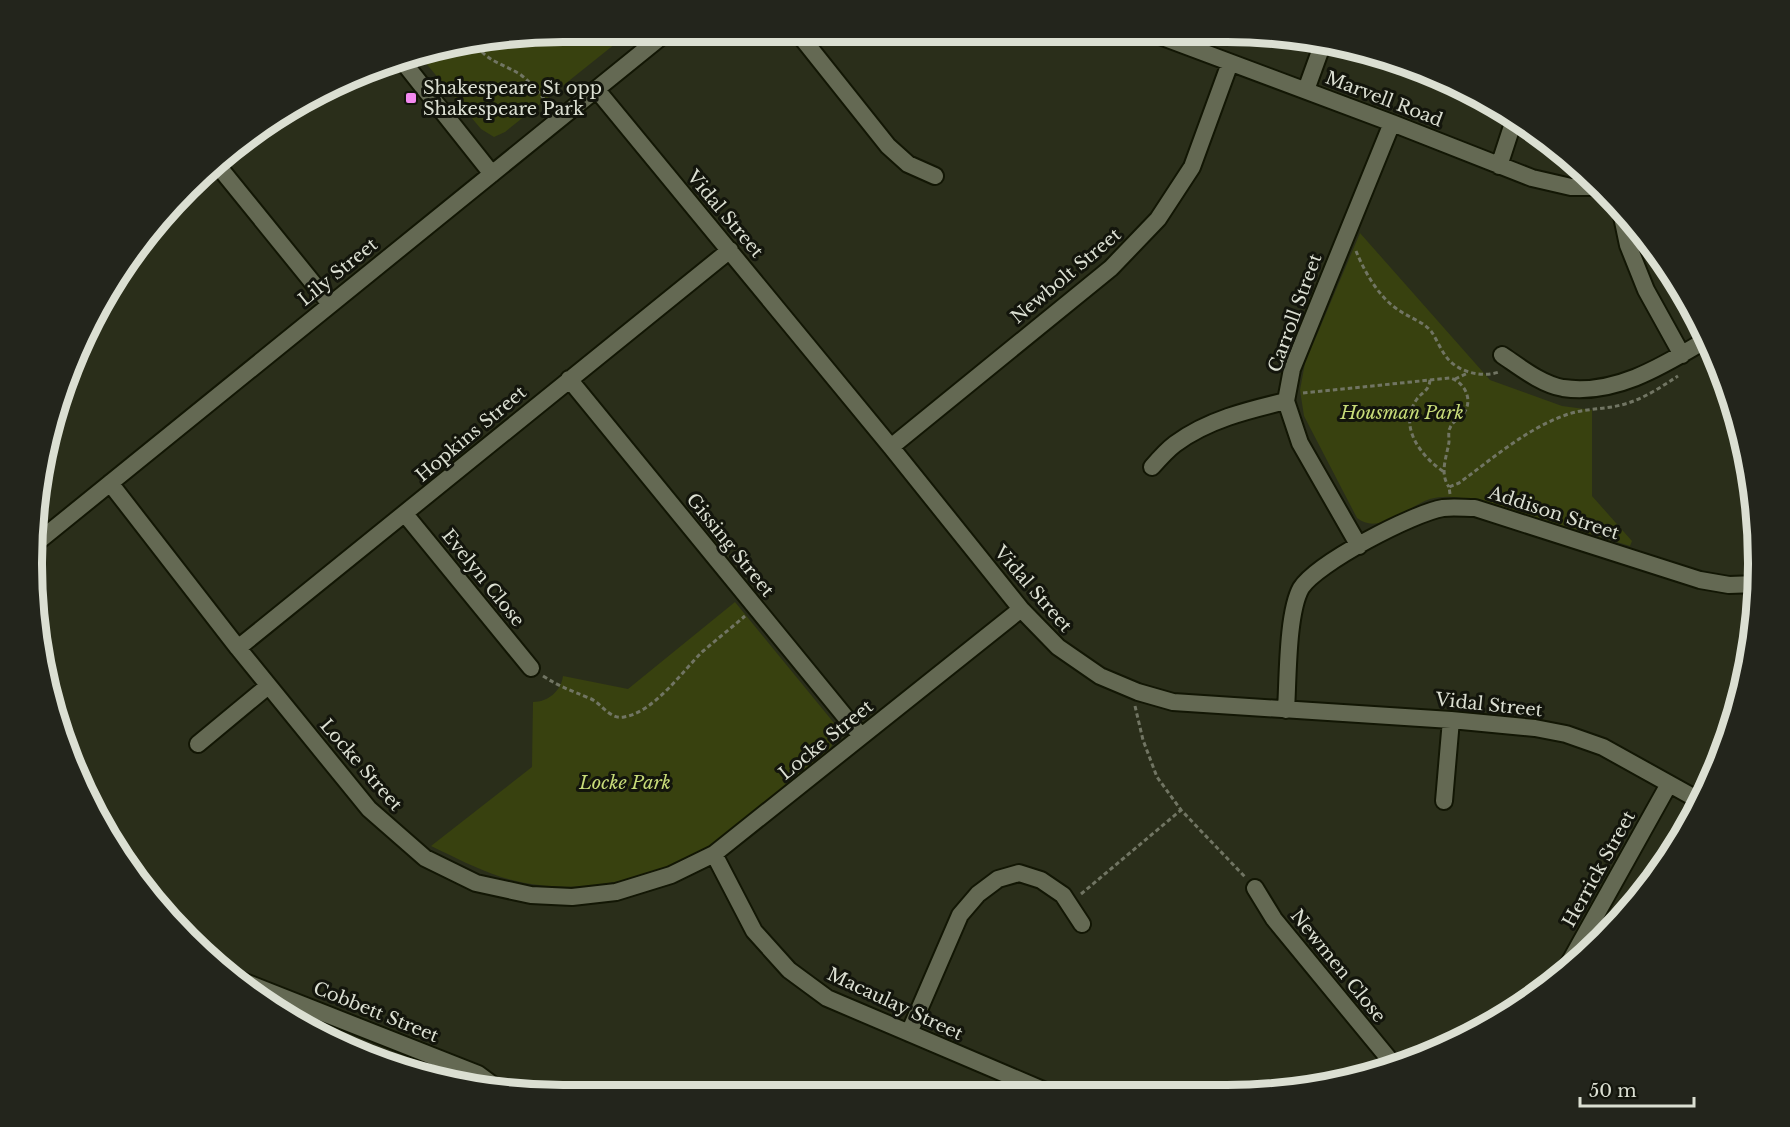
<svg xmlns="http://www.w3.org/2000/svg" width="1790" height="1127" font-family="'Libre Baskerville',serif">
<rect width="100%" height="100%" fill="#2a2e1a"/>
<path fill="#38410f" d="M564,32h66l-125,100 -11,5 -13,-8 -62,-74z
M1360,233l130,147 72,26 30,4v86l40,45 -2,5 -148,-45c-17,-3 -35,-7 -52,-2 -22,7 -51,37 -73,19l-53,-102 -4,-26 5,-27z
M735,602l99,121c5,12 1,19 -6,28 -26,21 -52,42 -78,63 -13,10 -25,22 -39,31 -62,37 -140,54 -210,32 -24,-8 -47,-20 -70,-31l101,-79 1,-65c15,0 28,-11 30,-26l65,13z
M299,1020l5,2 122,51 -66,-18z"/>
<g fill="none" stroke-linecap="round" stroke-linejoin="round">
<g stroke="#121604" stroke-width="20">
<path id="minor" d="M798,33l90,113 20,18 27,12
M1157,35l235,88 140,55 39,9h28
M400,58l92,116
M597,90l294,357 130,162 37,38 42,29 38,16 35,10 278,18 84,8 31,6 37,13 99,55
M1306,90l17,-47
M1499,166l15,-46
M219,167l111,137
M1620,207l8,38 18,45 36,65
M1502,355c18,12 39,29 61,33 52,8 101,-23 143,-48
M569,379l292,357
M891,447l220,-179 47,-49 34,-52 38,-104
M1152,467c7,-8 15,-17 23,-23 32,-24 73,-34 111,-43
M110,483l128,165 131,161 56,49 51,25 55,12 41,2 44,-5 55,-17 43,-21 307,-245
M405,514l126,154
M35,544l632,-512
M1359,546l-59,-103 -14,-42 6,-32 100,-246
M238,648l492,-398
M1286,710c2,-30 1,-97 15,-122 16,-25 112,-75 142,-80 10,-1 22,0 32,0l225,72 29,5 28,-1
M198,744l70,-58
M1444,801l7,-81
M714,854l40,77 35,39 38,28 223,95
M1255,888l19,31 120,146
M1563,974l106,-190
M232,977l246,97 23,17
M909,1033l51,-118 18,-21 20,-15 21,-6 22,7 22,15 19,29"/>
</g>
<path stroke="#717563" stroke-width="3" stroke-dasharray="4.5 3" stroke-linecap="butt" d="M477,46c11,16 29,19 44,29 12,9 20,20 29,32
M1356,251c9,22 24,48 44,60 10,7 22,10 31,20 5,7 9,17 14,24 11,17 36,23 54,17
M1455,379l13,-6
M1430,380c-1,11 -8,12 -13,19 -20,28 5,58 27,73
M1303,393l147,-15c15,4 24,23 13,36 -4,5 -11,8 -13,14 -2,3 -1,9 -1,14 -2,14 -10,31 0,45
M1450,494l-1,-7 10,-4c33,-24 66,-53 104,-67 19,-8 39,-6 58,-11 21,-5 40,-18 57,-29
M543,676c17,11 27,14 46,22 12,4 20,22 35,19 30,-5 58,-45 78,-65 14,-12 29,-24 43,-36
M1135,706l8,34 14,37 24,33 65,68
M1081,894l100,-84"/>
<use href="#minor" stroke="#646953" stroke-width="16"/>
</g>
<rect fill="#f489f0" stroke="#13150c" stroke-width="2" x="405" y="92" width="12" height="12" rx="3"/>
<g text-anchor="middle" stroke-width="6" stroke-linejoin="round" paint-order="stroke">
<g font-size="18" fill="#dbdfd2" stroke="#13150c" text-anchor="start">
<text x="423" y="94">Shakespeare St opp<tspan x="423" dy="21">Shakespeare Park</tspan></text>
</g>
<g font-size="18" fill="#dbdfd2" stroke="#13150c">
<text transform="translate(1384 99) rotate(21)" y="6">Marvell Road</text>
<text transform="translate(725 214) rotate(50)" y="6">Vidal Street</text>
<text transform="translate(338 272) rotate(-39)" y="6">Lily Street</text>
<text transform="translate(1066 276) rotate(-40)" y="6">Newbolt Street</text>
<text transform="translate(1295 313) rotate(-70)" y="6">Carroll Street</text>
<text transform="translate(471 434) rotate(-40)" y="6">Hopkins Street</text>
<text transform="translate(1554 513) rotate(18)" y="6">Addison Street</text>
<text transform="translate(730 545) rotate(51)" y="6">Gissing Street</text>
<text transform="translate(483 578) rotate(51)" y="6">Evelyn Close</text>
<text transform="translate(1033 589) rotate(49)" y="6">Vidal Street</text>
<text transform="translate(1489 705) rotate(6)" y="6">Vidal Street</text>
<text transform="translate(826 740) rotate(-39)" y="6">Locke Street</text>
<text transform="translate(361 765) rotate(49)" y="6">Locke Street</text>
<text transform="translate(1599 869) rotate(-61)" y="6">Herrick Street</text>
<text transform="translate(1338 966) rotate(51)" y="6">Newmen Close</text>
<text transform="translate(895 1004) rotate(25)" y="6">Macaulay Street</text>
<text transform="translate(376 1012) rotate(22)" y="6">Cobbett Street</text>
</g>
<g font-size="18" font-style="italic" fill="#c7db79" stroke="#13150c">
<text x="1402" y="419">Housman Park</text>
<text x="625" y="789">Locke Park</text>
</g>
</g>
<path d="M0 0H1790V1127H0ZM563 42H1227A521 521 0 0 1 1748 563V564A521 521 0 0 1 1227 1085H563A521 521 0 0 1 42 564V563A521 521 0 0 1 563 42Z" fill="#23251c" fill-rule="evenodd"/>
<path fill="none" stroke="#dbdfd2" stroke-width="8" d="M563 42H1227A521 521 0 0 1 1748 563V564A521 521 0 0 1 1227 1085H563A521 521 0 0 1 42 564V563A521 521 0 0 1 563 42Z"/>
<path d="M1580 1097v9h114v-9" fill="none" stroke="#dbdfd2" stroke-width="3"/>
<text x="1589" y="1097" font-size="18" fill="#dbdfd2" stroke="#13150c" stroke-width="4.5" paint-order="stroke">50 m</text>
</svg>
